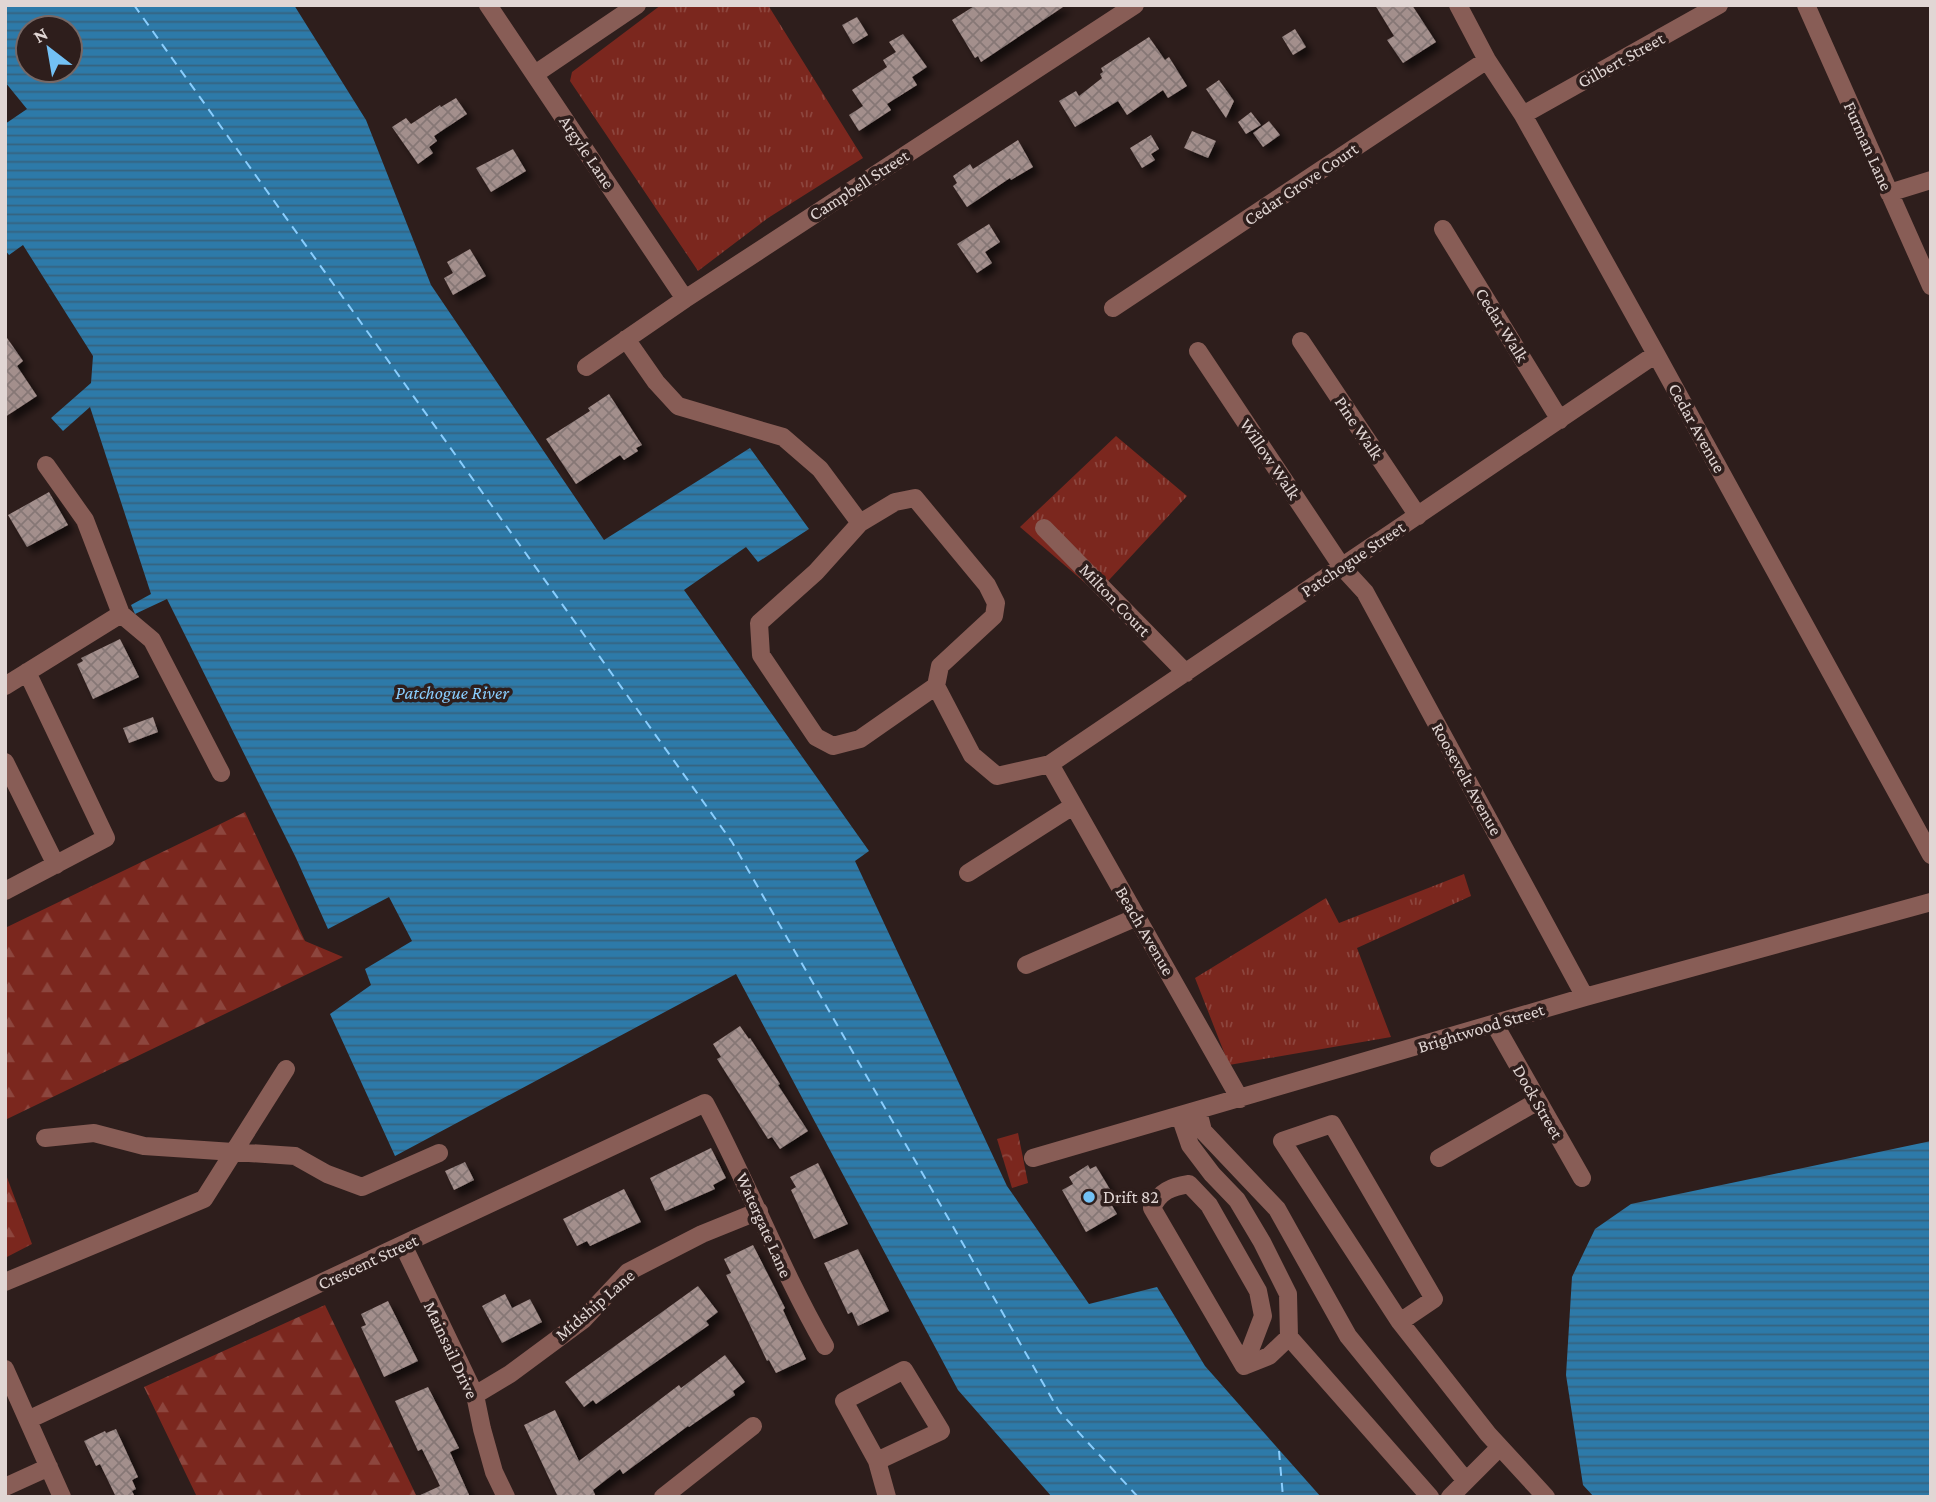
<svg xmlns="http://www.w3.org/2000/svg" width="1936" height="1502" font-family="'Crimson Pro',serif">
<defs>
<pattern id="grass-tufts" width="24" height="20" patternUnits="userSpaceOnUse" patternTransform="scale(1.75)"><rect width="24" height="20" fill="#7b271e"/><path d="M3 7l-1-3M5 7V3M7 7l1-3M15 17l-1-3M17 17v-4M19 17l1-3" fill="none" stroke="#8d463e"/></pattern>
<pattern id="forest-firs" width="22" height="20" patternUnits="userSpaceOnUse" patternTransform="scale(1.75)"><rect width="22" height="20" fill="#7b271e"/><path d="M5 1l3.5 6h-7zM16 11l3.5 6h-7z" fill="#8d463e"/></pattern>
<pattern id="park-crowns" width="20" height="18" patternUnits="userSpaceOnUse" patternTransform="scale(1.75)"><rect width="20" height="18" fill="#7b271e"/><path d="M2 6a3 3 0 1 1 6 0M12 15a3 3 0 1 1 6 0" fill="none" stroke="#8d463e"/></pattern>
<pattern id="water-rules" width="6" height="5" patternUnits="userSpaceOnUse" patternTransform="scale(1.75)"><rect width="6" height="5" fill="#2d7aa9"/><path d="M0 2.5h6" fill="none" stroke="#36637f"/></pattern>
<pattern id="building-cross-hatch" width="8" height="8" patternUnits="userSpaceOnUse" patternTransform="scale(1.75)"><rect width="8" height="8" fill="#a38f8c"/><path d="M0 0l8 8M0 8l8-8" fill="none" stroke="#867775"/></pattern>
<filter id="shadow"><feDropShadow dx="6" dy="6" stdDeviation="3.5" flood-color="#0009"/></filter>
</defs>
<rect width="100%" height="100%" fill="#2e1e1c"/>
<path fill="url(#grass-tufts)" d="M661,5h107l95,153 -95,60 -70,53 -128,-190 2,-9z
M1116,436l71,60 -90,97 -77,-66z
M1464,874l7,22 -114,52 34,89 -162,28 -34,-87 131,-80 13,25z"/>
<path fill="url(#forest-firs)" d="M245,812l60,129 38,16 -338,163v-192z
M5,1172l27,72 -27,14z
M325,1305l92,192h-220l-53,-110z"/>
<path fill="url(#park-crowns)" d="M1018,1133l10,50 -16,5 -15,-49z"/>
<path fill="url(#water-rules)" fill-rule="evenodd" d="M5,5h289l72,115 65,165 173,255 146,-92 59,81 -51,33 -12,-15 -62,43 185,261 -14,10 152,325 82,118 68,-17 48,79 116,131h-269l-94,-107 -222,-416 -341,182 -65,-142 41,-29 -6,-16 47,-28 -23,-44 -61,32 -32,-71 -129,-259 -32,15 -4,-9 20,-11 -61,-187 -27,24 -12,-13 40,-35 2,-27 -70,-111 -14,10 -4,-5v-126l22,-15 -22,-27zM28,28h42v42h-42z
M1931,1141v356h-337l-11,-12 -17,-110 6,-98 23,-48 36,-25z"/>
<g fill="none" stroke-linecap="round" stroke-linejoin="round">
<path stroke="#89cdfd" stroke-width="2" stroke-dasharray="9 7" stroke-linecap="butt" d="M134,5l598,837 327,569 79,86
M1279,1451l4,46"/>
</g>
<path fill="url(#building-cross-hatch)" filter="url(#shadow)" d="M976,5h90l-85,57 -3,-6 -3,2 -23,-38z
M1375,5h37l24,37 -33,21 -16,-23 7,-4z
M857,17l11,18 -15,9 -11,-19z
M1295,29l11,18 -13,8 -11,-18z
M903,34l24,33 -15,10 5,8 -30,19 4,6 -32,21 -10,-16 14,-9 -11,-16 35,-23 -4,-7 13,-8 -7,-10z
M1149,37l16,23 4,-3 18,29 -19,12 -5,-8 -36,25 -9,-14 -43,26 -16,-26 17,-10 3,5 23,-18 -2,-4 3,-2 -2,-4z
M1219,80l15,21 -8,17 -20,-29z
M456,98l11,16 -33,22 3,5 -8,6 4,6 -15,11 -26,-37 14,-9 5,6 29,-19 1,2z
M1251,112l10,13 -15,9 -8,-12z
M1269,121l11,14 -17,12 -10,-14z
M1192,131l24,10 -8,17 -24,-10z
M1151,135l8,14 -8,5 4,6 -13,8 -12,-20z
M1018,140l15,27 -22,13 -1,-2 -43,29 -14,-21 4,-3 -4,-7 17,-12 3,5z
M513,149l13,22 -35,21 -15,-24z
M989,224l11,18 -15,10 7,11 -15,10 -20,-29z
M470,249l16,27 -33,19 -9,-17 9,-5 -6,-11z
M5,335l18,26 -6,5 20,30 -32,21z
M609,394l33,51 -6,3 2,3 -14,9 -4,-5 -44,29 -30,-45 44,-28 -2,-3z
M49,492l19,33 -41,22 -19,-32z
M120,639l19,38 -46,22 -16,-35 6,-3 -2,-3z
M153,717l5,15 -29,11 -6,-15z
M740,1026l9,13 1,-1 30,46 -2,1 30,46 -28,18 -8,-12 -4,2 -51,-80 4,-2 -8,-13z
M711,1148l15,30 -13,7 2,4 -50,22 -15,-33z
M465,1162l9,18 -20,10 -9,-19z
M818,1163l30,61 -34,15 -23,-49 5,-3 -6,-10z
M1088,1165l2,4 6,-3 18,30 -6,3 9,15 -31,18 -24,-42 11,-6 -4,-7z
M624,1189l17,33 -51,24 -3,-5 -10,5 -14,-27z
M753,1245l32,63 -2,2 23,49 -30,14 -7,-13 -2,1 -41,-86 5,-2 -7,-14z
M858,1249l31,62 -31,15 -6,-14 -4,2 -24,-51z
M698,1286l20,26 -12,9 3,4 -113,79 -3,-4 -9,7 -19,-25z
M505,1294l7,14 18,-9 12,23 -40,21 -20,-37z
M388,1301l30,60 -34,16 -23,-50 5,-2 -5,-11z
M725,1355l20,27 -12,9 2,4 -46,32 -1,-1 -65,48 -3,-5 -27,21 3,7h-38l-34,-72 31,-15 24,51 100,-76 2,3z
M428,1387l31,61 -9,4 20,45h-54l24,-11 -18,-37 -4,2 -23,-50z
M116,1429l22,48 -6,3 4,9 -4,2 3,6h-19l-16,-33 -4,2 -12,-25 21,-10 1,2z"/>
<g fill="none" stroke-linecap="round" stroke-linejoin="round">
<path stroke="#885d56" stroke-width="18" d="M488,5l197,294
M1458,5l29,55 36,55 133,239 275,501
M1806,5l125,281
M535,74l102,-69
M1523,115l196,-110
M1889,193l42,-13
M1443,229l117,191
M1113,308l374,-248
M626,339l30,43 22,24 105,31 37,32 40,54 35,-21 20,-4 72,87 9,18 -2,13 -54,50 -4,20 36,69 25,21 53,-12 606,-410
M1301,341l117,175
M1198,351l144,216 23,25 220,405
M586,367l99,-68 450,-294
M46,465l39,55 36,94 31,26 69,133
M860,523l-44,49 -57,51 2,32 55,82 17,9 27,-7 76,-53
M1044,528l142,145
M5,686l116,-72
M5,762l51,103
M1050,764l190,335
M968,873l105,-67
M5,891l101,-53 -79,-166
M1026,965l111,-48
M1495,1025l87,153
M1198,1111l5,20 74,78 71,127 118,145
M1180,1116l10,29 22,29 25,26 25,42 26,52 1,43 141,160
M45,1138l49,-5 50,13 151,10 32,18 35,13 77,-34
M1033,1158l552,-161 346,-95
M1439,1158l99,-57
M1189,1184l20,21 49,86 5,25 -19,50 -92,-158c8,-17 19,-21 37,-24z
M403,1245l72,150 7,34 12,43 12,25
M5,1282l199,-83 82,-130
M1400,1322l34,-23 -102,-175 -50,17 118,181 88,112 58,63
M1244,1366l25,-10 20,-19
M5,1369l57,128
M475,1395l35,-21 73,-54 45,-48 74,-38 57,-23
M30,1419l675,-316c43,80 75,165 120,243
M877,1461l64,-30 -37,-61 -60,31 33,60 10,36
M5,1487l44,-20
M663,1497l90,-71
M1450,1497l50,-50"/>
</g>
<circle fill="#73c1f5" stroke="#2e1e1c" stroke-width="2.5" cx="1089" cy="1197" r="7"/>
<g text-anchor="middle" stroke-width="7" stroke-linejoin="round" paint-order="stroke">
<g font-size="18" fill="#e1d6d4" stroke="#2e1e1c">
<text transform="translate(1621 60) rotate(-29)" y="6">Gilbert Street</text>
<text transform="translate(1868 146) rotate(66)" y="6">Furman Lane</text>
<text transform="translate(587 152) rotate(56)" y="6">Argyle Lane</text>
<text transform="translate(1301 184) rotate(-34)" y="6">Cedar Grove Court</text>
<text transform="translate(859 185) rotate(-33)" y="6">Campbell Street</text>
<text transform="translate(1502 325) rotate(58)" y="6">Cedar Walk</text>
<text transform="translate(1359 428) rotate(56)" y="6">Pine Walk</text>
<text transform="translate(1697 428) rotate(61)" y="6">Cedar Avenue</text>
<text transform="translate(1270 459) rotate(56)" y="6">Willow Walk</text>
<text transform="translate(1353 559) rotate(-34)" y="6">Patchogue Street</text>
<text transform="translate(1115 600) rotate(46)" y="6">Milton Court</text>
<text transform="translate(1467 779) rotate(61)" y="6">Roosevelt Avenue</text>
<text transform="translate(1145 931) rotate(60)" y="6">Beach Avenue</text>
<text transform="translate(1481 1028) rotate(-17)" y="6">Brightwood Street</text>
<text transform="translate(1538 1102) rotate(60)" y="6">Dock Street</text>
<text transform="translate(764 1225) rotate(66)" y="6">Watergate Lane</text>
<text transform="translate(368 1262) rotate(-25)" y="6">Crescent Street</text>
<text transform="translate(595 1305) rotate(-41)" y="6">Midship Lane</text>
<text transform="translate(451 1350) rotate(65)" y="6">Mainsail Drive</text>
</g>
<g font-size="18" fill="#e1d6d4" stroke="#2e1e1c" text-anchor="start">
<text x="1103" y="1203">Drift 82</text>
</g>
<g font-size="19" font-style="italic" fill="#89cdfd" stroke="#2e1e1c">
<text x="452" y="699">Patchogue River</text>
</g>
</g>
<rect width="1936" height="1502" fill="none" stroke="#e1d6d4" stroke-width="14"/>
<g transform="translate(49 49) rotate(329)"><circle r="33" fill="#2e1e1c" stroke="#766866" stroke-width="2"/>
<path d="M0-5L12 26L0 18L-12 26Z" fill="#73c1f5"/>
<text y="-10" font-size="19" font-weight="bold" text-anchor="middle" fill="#e1d6d4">N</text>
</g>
</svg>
